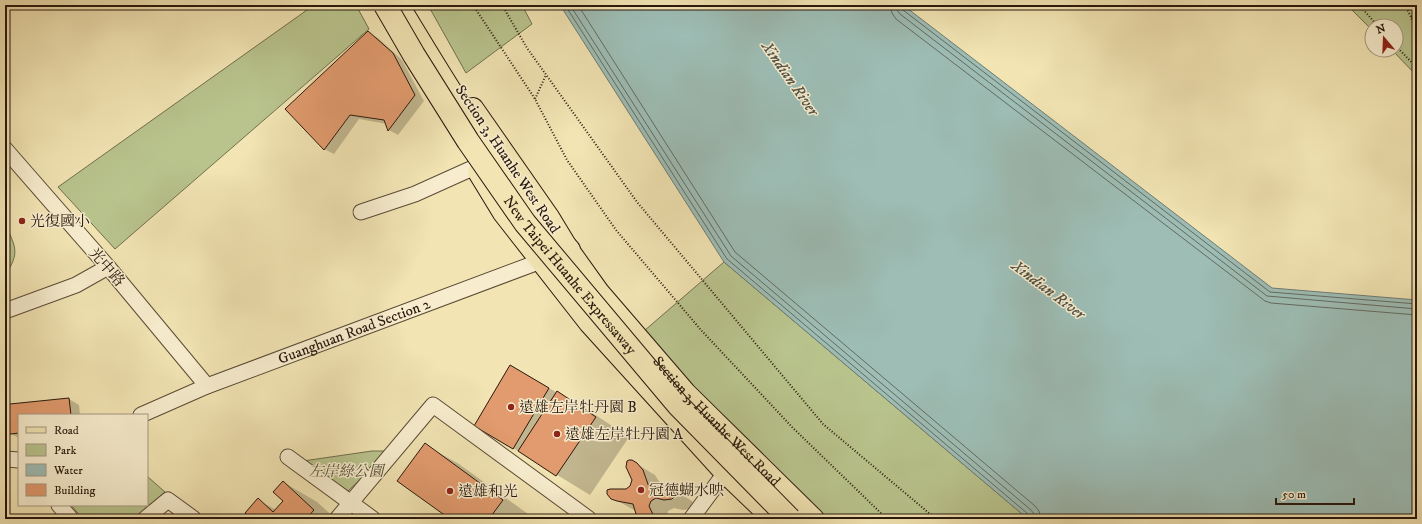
<svg xmlns="http://www.w3.org/2000/svg" width="1422" height="524" font-family="'IM FELL DW Pica','Noto Serif TC',serif">
<rect width="100%" height="100%" fill="#f2e4b3"/>
<filter id="stains"><feTurbulence type="fractalNoise" baseFrequency=".005" numOctaves="4"/><feColorMatrix values="0 0 0 0 .2 0 0 0 0 .09 0 0 0 0 .02 0 0 0 .5 -.17"/></filter>
<radialGradient id="worn" r=".72"><stop offset=".6" stop-color="#630" stop-opacity="0"/><stop offset="1" stop-color="#630" stop-opacity=".3"/></radialGradient>
<path fill="#b9c48d" stroke="#716e4d" d="M314,5h42l13,24 -254,220 -57,-62z
M428,5h94l10,19 -66,49z
M1347,5h70v71l-25,-26h4v-24h-24v4z
M5,223c10,24 16,29 0,52z
M724,262l304,257h-203l-66,-64 -56,-57 -59,-67z
M372,451h19l-43,40 -45,-30z
M148,477l17,15 -32,27h-50l-12,-14h76v-27z"/>
<path fill="#9dbdb5" stroke="#6f7b72" d="M560,5h343l369,283 145,12v219h-389l-304,-257z"/>
<path fill="#0003" d="M368,32l10,6 24,22 22,41 -26,34 -9,-5 -2,-6 -28,-5 -25,35 -10,-5z
M510,366l81,46 38,25 -39,58 -115,-70z
M69,399l10,6 1,10h-61v23l-14,-7v-24z
M425,445l34,19 76,55h-84z
M632,461l23,14 7,11 12,4 18,11 2,5 -3,3 -8,1 -9,-2 -6,3 -1,6 1,2h-27l-5,-8 -24,-13 19,-11 2,-7z
M283,482l34,20 19,17h-83l5,-19 18,10 8,-9z"/>
<g fill="none" stroke-linecap="round" stroke-linejoin="round">
<path stroke="#636a61" stroke-width="1" d="M565,5l162,254 301,255 2,5
M570,5l161,251 300,254 3,4 1,5
M578,5l157,247 300,254 4,5 2,8
M890,5l2,8 4,6 369,282 6,2 146,12
M896,5l1,5 3,4 367,282 150,13
M901,5l2,5 367,282 147,12"/>
</g>
<path fill="#e29b6e" stroke="#29180d" d="M368,31l25,22 22,42 -27,36 -4,-11 -34,-5 -26,35 -39,-41z
M510,365l39,23 -36,61 -39,-23z
M557,391l39,26 -40,59 -38,-25z
M69,398l2,17h-52v18l-8,1 -6,-2v-26l5,-2z
M425,443l78,57 -14,19h-39l-53,-38z
M629,460h3l5,3 6,7 6,17 11,-3 10,3 5,4 1,4 -4,4 -8,1 -8,-2 -5,3 -2,5 6,13h-16l-3,-5 -3,-10 -16,-3 -6,-2 -4,-5v-4l3,-1h16l4,-3 2,-6 -6,-13 1,-6z
M283,481l31,29 -8,9h-54l-7,-6 13,-15 15,14 10,-11 -10,-9z"/>
<g fill="none" stroke-linecap="round" stroke-linejoin="round">
<g stroke="#5b4b36" stroke-width="17">
<g id="minor">
<path d="M5,149l103,118 99,119"/>
<path d="M361,212l54,-18 60,-27"/>
<path d="M5,311l71,-26 32,-18"/>
<path id="s1" d="M141,415l66,-29 342,-128"/>
<path d="M288,457l85,62"/>
<path d="M5,459l14,1"/>
<path d="M59,505l12,14"/>
<path d="M145,519l23,-19 26,19"/>
<path d="M337,519l96,-114 156,114"/>
<path d="M691,519l34,-46"/>
</g>
</g>
<g stroke="#29180d" stroke-width="22">
<g id="major">
<path id="s2" d="M473,108l76,109 20,33 30,42 87,101 128,126"/>
<path d="M478,172l25,41 86,110 136,150 48,46"/>
</g>
</g>
<g stroke="#29180d" stroke-width="24">
<path id="highway" d="M400,9c41,68 82,135 130,199 11,15 26,28 39,42"/>
</g>
<path stroke="#29180d" stroke-width="2" stroke-dasharray="1 2" stroke-linecap="butt" d="M473,5l62,94 32,61 49,70 85,100 92,98 94,91
M502,5l25,43 110,154 186,222 113,95
M1359,5l19,21
M1405,5l6,12 6,19
M1411,17l6,-1
M1396,46l21,22
M535,99l11,-24"/>
<use href="#minor" stroke="#f7edce" stroke-width="15"/>
<use href="#major" stroke="#f2e4b3" stroke-width="20"/>
<use href="#highway" stroke="#f2e4b3" stroke-width="22"/>
<g stroke="#29180d" stroke-width="24" stroke-linecap="butt">
<g id="highway-bridge">
<path id="s3" d="M385,5l29,50 54,86 57,82 153,182 112,114"/>
</g>
</g>
<use href="#highway-bridge" stroke="#f2e4b3" stroke-width="22"/>
</g>
<g fill="#8f2418" stroke="#f7edce" stroke-width="1.5">
<circle cx="22" cy="221" r="4"/>
<circle cx="511" cy="407" r="4"/>
<circle cx="557" cy="434" r="4"/>
<circle cx="641" cy="490" r="4"/>
<circle cx="450" cy="491" r="4"/>
</g>
<g text-anchor="middle" stroke-width="3" stroke-linejoin="round" paint-order="stroke">
<g font-size="15" fill="#29180d" stroke="#f7edce">
<text transform="translate(508 159) rotate(56)" y="5">Section 3, Huanhe West Road</text>
<text transform="translate(107 267) rotate(49)" y="5">光中路</text>
<text dy="5" stroke="none"><textPath href="#s3" startOffset="328">New Taipei Huanhe Expressaway</textPath></text>
<text dy="5" stroke="none"><textPath href="#s1" startOffset="229">Guanghuan Road Section 2</textPath></text>
<text dy="5" stroke="none"><textPath href="#s2" startOffset="398">Section 3, Huanhe West Road</textPath></text>
</g>
<g font-size="15" fill="#29180d" stroke="#f7edce" text-anchor="start">
<text x="30" y="226">光復國小</text>
<text x="519" y="412">遠雄左岸牡丹園 B</text>
<text x="565" y="439">遠雄左岸牡丹園 A</text>
<text x="649" y="495">冠德蝴水映</text>
<text x="458" y="496">遠雄和光</text>
</g>
<g font-size="15" font-style="italic" fill="#544c33" stroke="#f7edce">
<text x="346" y="476">左岸綠公園</text>
</g>
<g font-size="16" font-style="italic" fill="#525248" stroke="#f7edce">
<text transform="translate(791 78) rotate(55)" y="6">Xindian River</text>
<text transform="translate(1049 289) rotate(37)" y="6">Xindian River</text>
</g>
</g>
<rect width="1422" height="524" fill="none" stroke="#f2e4b3" stroke-width="20"/>
<rect x="6" y="6" width="1410" height="512" fill="none" stroke="#29180d" stroke-width="2"/>
<rect x="10" y="10" width="1402" height="504" fill="none" stroke="#29180d"/>
<rect x="18" y="414" width="130" height="92" fill="#f7edce" stroke="#a59881"/>
<rect x="26" y="427" width="20" height="6" fill="#f2e4b3" stroke="#a59881"/>
<text x="54" y="434" font-size="12" fill="#29180d">Road</text>
<rect x="26" y="444" width="20" height="12" fill="#b9c48d" stroke="#a59881"/>
<text x="54" y="454" font-size="12" fill="#29180d">Park</text>
<rect x="26" y="464" width="20" height="12" fill="#9dbdb5" stroke="#a59881"/>
<text x="54" y="474" font-size="12" fill="#29180d">Water</text>
<rect x="26" y="484" width="20" height="12" fill="#e29b6e" stroke="#a59881"/>
<text x="54" y="494" font-size="12" fill="#29180d">Building</text>
<g transform="translate(1384 38) rotate(341)"><circle r="19" fill="#f7edce" stroke="#a59881"/>
<path d="M0-3L7 15L0 10L-7 15Z" fill="#8f2418"/>
<text y="-6" font-size="11" font-weight="bold" text-anchor="middle" fill="#29180d">N</text>
</g>
<path d="M1276 498v6h78v-6" fill="none" stroke="#29180d" stroke-width="2"/>
<text x="1282" y="498" font-size="12" fill="#29180d" stroke="#f7edce" stroke-width="3" paint-order="stroke">50 m</text>
<rect width="100%" height="100%" filter="url(#stains)"/>
<rect width="100%" height="100%" fill="url(#worn)"/>
</svg>
